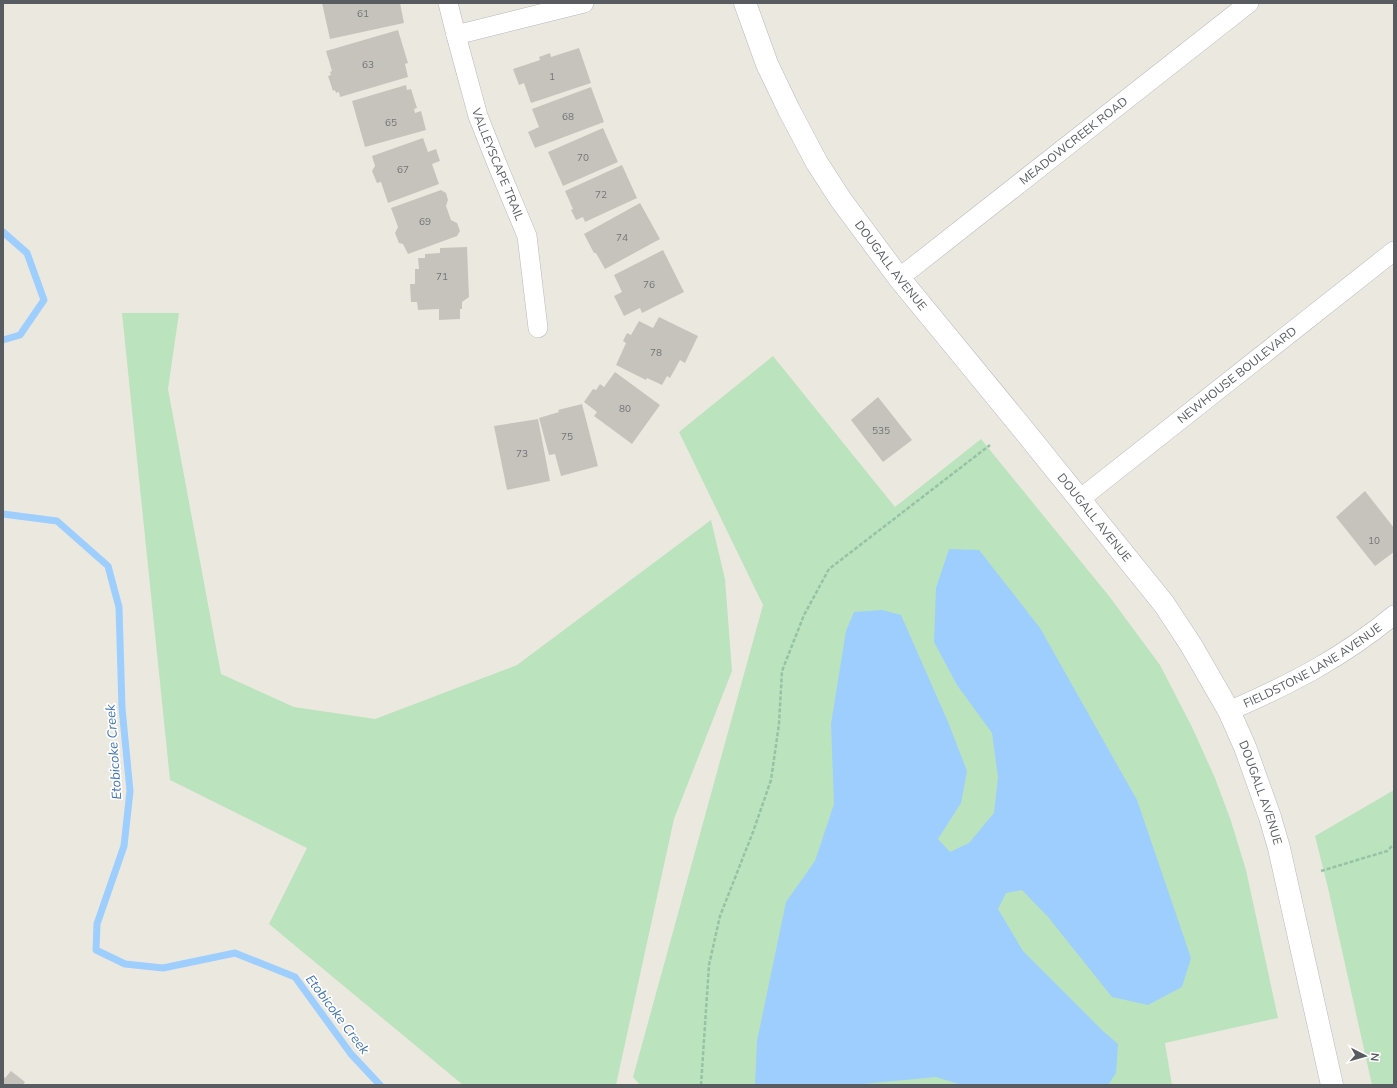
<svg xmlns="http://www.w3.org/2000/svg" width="1397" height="1088" font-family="Mulish,sans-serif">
<rect width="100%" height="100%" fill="#ebe9df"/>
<path fill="#bbe3be" d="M122,313h57l-11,76 53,285 73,33 81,12 142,-54 194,-145 14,59 7,92 -58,148 -58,266h-153l-194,-161 38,-76 -137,-68z
M773,356l122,151 86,-68 128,157 51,69 32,62 23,51 16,43 15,49 32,148 -113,25 7,42h-532l-7,-8 130,-472 -84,-173z
M1394,790v295h-22l-44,-197 -13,-52z"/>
<path fill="#9ecefd" d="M949,549l30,1 61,78 97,172 54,158 -9,29 -34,18 -36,-8 -64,-80 -26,-27 -16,3 -8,16 25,42 80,80 15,13 -2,29 -8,12h-146l-26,-8 -84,8h-97l2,-44 29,-139 29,-41 19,-57 -3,-80 15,-93 8,-19 28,-2 19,5 47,107 19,49 -6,32 -23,36 12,13 19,-9 25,-30 4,-36 -6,-44 -35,-48 -23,-43 2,-54z"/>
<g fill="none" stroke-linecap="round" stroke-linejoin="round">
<path stroke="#9ecefd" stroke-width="7" d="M3,232l24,21 17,47 -24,35 -17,5
M3,514l54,7 51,45 11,41 3,101 8,83 -6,55 -27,78 -1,26 29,14 38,4 72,-15 60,24 56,77 29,31"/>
</g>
<path fill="#c6c3bd" d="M322,3h78l4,20 -74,16z
M398,30l10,33 -3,1 3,13 -68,20 -1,-5 -3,1 -1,-3 -2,1 -5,-15 3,-1 -1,-3 2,-1 -6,-20z
M579,48l12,35 -60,20 -7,-20 -5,2 -6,-16 27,-9 -1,-3 11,-4 1,4z
M406,85l1,5 4,-1 6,19 -3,1 1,4 6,-2 5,19 -61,17 -13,-46z
M591,87l13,35 -69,26 -7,-16 11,-5 -7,-18z
M603,128l15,34 -55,24 -15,-34z
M423,138l5,14 8,-3 4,12 -8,3 7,20 -51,19 -7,-21 -4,1 -5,-12 3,-5 -3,-10z
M622,165l15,33 -52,24 -2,-5 -7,3 -5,-10 2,-1 -8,-18z
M441,190l5,3 2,7 -2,6 5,14 6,3 3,8 -3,5 -49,18 -5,-10 -4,-1 -4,-10 3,-6 -7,-19z
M640,203l20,36 -55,30 -9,-16h-2l-10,-19z
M467,247l2,50 -7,5v7h-2v10l-21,1v-11l-21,1 -1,-8h-6l-1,-18h5v-15h4l-1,-11h7v-4l15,-1v-5z
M663,250l21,42 -42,21 -2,-5 -16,8 -10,-20 8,-4 -8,-17z
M659,317l39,19 -13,27 -5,-3 -10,18 -3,-2 -5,9 -15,-7 -1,2 -30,-15 10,-22 -3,-2 4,-8 4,2 8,-14 14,7z
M615,372l45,33 -28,39 -38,-28 3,-4 -13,-10 9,-13 3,1 4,-6 4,3z
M878,397l34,43 -29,22 -32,-42z
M582,404l16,62 -37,10 -6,-22 -6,1 -10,-37 20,-6 -1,-2z
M538,419l12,62 -43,9 -13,-64z
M1365,491l29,37v24l-19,14 -39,-49z
M11,1071l14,11 -2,3h-20v-8l2,1z"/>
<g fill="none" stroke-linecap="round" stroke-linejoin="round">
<g stroke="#b5b7bc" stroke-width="20">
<g id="street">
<path id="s1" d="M448,3l8,32 22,81 19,48 30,72 11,92"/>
<path d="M456,35l128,-32"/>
<path id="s2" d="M899,278l350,-275"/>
<path id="s3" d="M1080,499l314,-248"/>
<path id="s4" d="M1229,711c60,-26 113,-53 165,-96"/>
</g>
</g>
<g stroke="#b5b8be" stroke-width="23">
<g id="secondary">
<path id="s5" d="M745,3l22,61 22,46 28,53 24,37 58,78 119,145 146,181 27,41 38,66 16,36 25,70 9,31 53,237"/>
</g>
</g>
<path stroke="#95c3a5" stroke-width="2.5" stroke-dasharray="4 2" stroke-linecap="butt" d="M1321,871l66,-20 7,-7
M701,1085l8,-120 11,-49 33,-84 18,-52 8,-56 3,-53 22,-56 25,-46 161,-124"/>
<use href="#street" stroke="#fff" stroke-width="19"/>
<use href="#secondary" stroke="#fff" stroke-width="22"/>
</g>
<g text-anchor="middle" stroke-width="3.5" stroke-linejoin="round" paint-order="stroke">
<g font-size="10" fill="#747577">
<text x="363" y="17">61</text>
<text x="368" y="68">63</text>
<text x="552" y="80">1</text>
<text x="568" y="120">68</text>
<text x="391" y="126">65</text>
<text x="583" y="161">70</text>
<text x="403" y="173">67</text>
<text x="601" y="198">72</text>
<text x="425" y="225">69</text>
<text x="622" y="241">74</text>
<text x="442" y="280">71</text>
<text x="649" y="288">76</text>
<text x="656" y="356">78</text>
<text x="625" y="412">80</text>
<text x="881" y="434">535</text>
<text x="567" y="440">75</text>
<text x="522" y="457">73</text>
<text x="1374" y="544">10</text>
</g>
<g font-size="12" fill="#585b60" stroke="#fff">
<text dy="4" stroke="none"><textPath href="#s2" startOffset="222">MEADOWCREEK ROAD</textPath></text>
<text dy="4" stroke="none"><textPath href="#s1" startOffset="169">VALLEYSCAPE TRAIL</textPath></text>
<text dy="4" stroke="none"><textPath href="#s5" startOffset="302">DOUGALL AVENUE</textPath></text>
<text dy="4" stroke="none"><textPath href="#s3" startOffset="200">NEWHOUSE BOULEVARD</textPath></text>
<text dy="4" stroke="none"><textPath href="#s5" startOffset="626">DOUGALL AVENUE</textPath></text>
<text dy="4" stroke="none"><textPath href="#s4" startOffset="95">FIELDSTONE LANE AVENUE</textPath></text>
<text dy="4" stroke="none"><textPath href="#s5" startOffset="950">DOUGALL AVENUE</textPath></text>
</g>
<g font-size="13" font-style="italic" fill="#4073b6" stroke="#fff">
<text transform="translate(113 752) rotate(-94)" y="5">Etobicoke Creek</text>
<text transform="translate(338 1014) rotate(53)" y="5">Etobicoke Creek</text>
</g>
</g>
<rect width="1397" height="1088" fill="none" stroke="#585b60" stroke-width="8"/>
<g transform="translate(1365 1056) rotate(96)" stroke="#ffffff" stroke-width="3" paint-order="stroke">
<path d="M0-3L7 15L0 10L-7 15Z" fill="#585b60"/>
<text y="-6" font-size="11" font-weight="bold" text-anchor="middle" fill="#585b60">N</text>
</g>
</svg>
